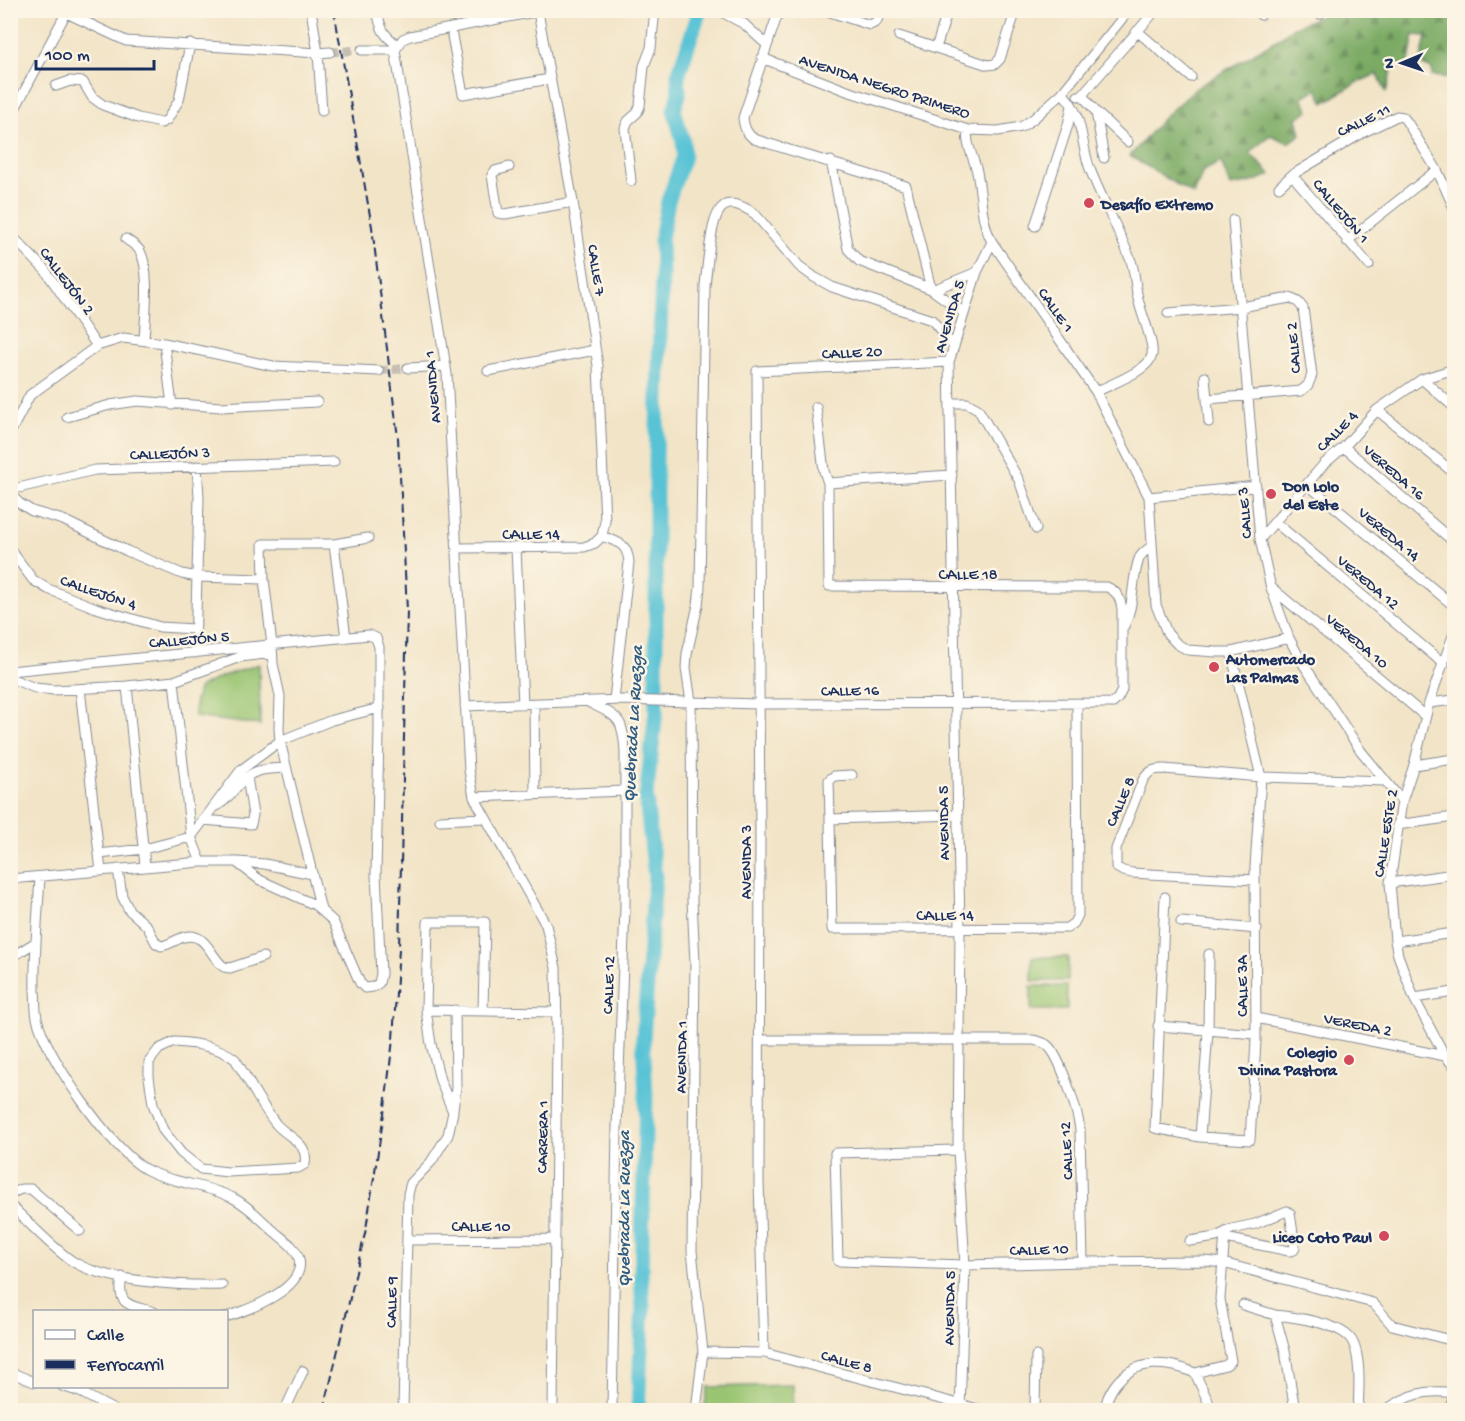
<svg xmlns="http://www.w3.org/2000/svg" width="1465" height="1421" font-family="'Gochi Hand',sans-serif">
<defs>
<pattern id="forest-firs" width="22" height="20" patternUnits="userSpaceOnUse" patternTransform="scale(1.5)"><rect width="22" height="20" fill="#7aaa63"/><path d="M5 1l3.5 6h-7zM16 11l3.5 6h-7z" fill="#638b55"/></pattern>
</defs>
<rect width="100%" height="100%" fill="#fcf5e5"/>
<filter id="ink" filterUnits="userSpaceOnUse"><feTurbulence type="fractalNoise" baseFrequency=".0167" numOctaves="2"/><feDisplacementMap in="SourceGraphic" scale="12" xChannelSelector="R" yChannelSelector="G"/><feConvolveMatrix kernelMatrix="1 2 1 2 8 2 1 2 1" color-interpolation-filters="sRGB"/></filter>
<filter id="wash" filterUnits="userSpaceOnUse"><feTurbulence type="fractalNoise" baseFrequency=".008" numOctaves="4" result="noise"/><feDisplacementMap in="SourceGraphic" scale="24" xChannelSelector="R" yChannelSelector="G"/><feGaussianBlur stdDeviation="1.35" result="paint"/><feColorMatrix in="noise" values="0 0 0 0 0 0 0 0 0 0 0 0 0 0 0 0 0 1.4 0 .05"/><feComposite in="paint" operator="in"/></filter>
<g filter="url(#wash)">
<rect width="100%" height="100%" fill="#f2e4c7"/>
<path fill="url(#forest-firs)" stroke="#4a6c60" stroke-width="1.5" d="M1333,11h121v67l-22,-2v-7l-12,-5 6,-28 -12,-1 -6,31h-15l-7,26 -9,-18 -21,9 -32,20 -7,-14 -15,8 7,13 -12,8 4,16 -12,9 -19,-8 -20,18 21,22 -22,8 -19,3 -9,-24 -18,9 -9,24 -64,-39 35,-40 31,-28 79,-47 19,-14z"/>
<path fill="#99c471" stroke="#5a7a68" stroke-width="1.5" d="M259,664l1,61 -65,-8v-17l5,-13 23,-11z
M1032,957h36v24h-36z
M1031,986h36v24h-36z
M793,1385l1,25h-90l4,-23z"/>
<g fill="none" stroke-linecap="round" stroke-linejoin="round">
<path stroke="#59c3d5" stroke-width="15" d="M638,1410l5,-102 -2,-30 5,-182 -3,-57 12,-162 -9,-79 10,-87v-252l6,-185 -1,-35 7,-38 16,-45 -1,-15 -9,-31 5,-15 -1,-20 22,-65"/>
</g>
</g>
<g filter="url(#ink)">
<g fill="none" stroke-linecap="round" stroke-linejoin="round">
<path stroke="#c7c0b2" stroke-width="9" stroke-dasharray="9 4.5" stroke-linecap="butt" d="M330,52l32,-2
M379,371l29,-3"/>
<g stroke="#868a92" stroke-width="11">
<path id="street" d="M60,10l66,31 192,12 12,-1
M311,10l7,43 4,58
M377,10c3,17 6,26 21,35
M545,10l-135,26 -7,3 -8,11 52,324 22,396 5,27 72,128 10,43 1,73 -4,369
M718,10l26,14 23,21
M779,10l-36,108c1,9 3,15 11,21l152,47 25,103
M824,10l46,15 6,-3 6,-12
M948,10l-12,38 52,17 7,-1 5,-5 16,-49
M1256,10l5,5
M1316,10l4,4
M538,12l35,190 25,164 7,155 -3,15
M1137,31l54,46
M452,36l11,58 87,-15
M899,36l37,12
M362,50h33
M762,58l85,33 121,39 30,1 23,-4 12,-8 29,-26 67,-83
M56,86l14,-5 13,1 9,15 11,8 35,13 23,5 6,-3 12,-20 11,-56
M1062,93c22,20 18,50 28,76 12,31 29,61 41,92 5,14 4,31 9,45 3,12 14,37 12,49 -3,16 -42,29 -56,37
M1082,95l74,-85
M1078,96l4,-1 14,17 32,30
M1096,112l8,46
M10,118l55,-103
M968,130c-3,13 6,28 9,42 5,24 3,47 15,70l104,150 53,105 7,108 11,28 10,11 11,6 28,2h15l58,-14
M831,161l17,88 11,12 72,28 32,23
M509,167l-14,4 -3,4 6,38 7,1 68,-12
M1292,175l77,90
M631,181l-6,-53 3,-7 9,-8 3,-7 4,-40 7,-18 4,-38
M1279,187l13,-12 72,-43 33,-16 6,1 4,5 30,48 17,38
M1233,220l27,319 11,49 18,50 11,21 61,92 41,50
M1035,226l33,-101 4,-19
M10,234l35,36 52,76
M126,239c5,4 11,7 14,12 11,21 5,65 4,89
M1347,241l90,-71
M933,290l44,-18
M1168,313l73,-6 49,-9 8,4 5,6 9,67 -4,10 -7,6 -93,8
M164,343l8,62
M408,368l38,-2
M488,371l107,-21
M1205,377l4,45
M1422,379l32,28
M950,403h17l11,6 41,71 17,49
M816,407l8,64 4,12
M1377,410l77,63
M67,417l43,-12 27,-4 84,6 96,-5
M10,433l20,-38 67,-49 26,-8 41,5 109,23 106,5
M1344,447l110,95
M1307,484l147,122
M10,490l85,-20 239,-8
M10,494l9,9 13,8 31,9 64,31 55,23 15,3 67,2
M1149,497l107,-11
M1275,522l169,142
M602,536c17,7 25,7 27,26l-15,138
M1260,539l64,-75 20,-17 33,-37 45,-31 32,-10
M334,544l34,-6
M457,548l127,-1 11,-4 7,-7
M516,548l7,157
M10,549l23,31 15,9 48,19 64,19 34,2
M1273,589l152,127
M1124,626c11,-22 7,-45 15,-67 2,-6 8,-9 13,-13
M1454,633l-25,70 -15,62 -12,36 -12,82 5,58 3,14 16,43 31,58 9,10
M346,638l-12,-94h-71l1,35 8,66 1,19 7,32 -1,33 1,12 52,-21 48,-12
M195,653l4,-156 -2,-31
M10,671l359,-36 7,3 3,9v87l-3,140 5,100 -2,9 -6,4 -8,1 -5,-5 -27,-62 -18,-16 -55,-25 -24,-18h-35l-191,17
M10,678l25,10 19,2 73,-4 47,-5 66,-24 32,-4
M127,686l18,180
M80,689l21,182
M590,703c29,14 33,15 35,49v155l-8,221 -5,282
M1429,703l25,-3
M534,705l1,89
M465,706l156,-6 137,4 355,-1 5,-5 4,-8v-81c-2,-11 -4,-17 -15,-22l-278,-1 -1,-103 124,-8
M1414,765l40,-6
M474,797l150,-6
M213,807c18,-6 23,-26 40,-34 10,-5 22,-4 33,-5
M957,815l-127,4 2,110 235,-1 7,-5 4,-8 -1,-212
M830,819l-1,-39 5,-4 18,-1
M203,820l48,4 2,-9 -6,-38
M440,820l44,-2
M1397,825l57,-8
M99,854l45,-5 47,-12 -17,-156
M201,862l-10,-25 50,-67 39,-29 41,169
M237,862l28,2 47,10
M118,869l4,27 7,14 18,16 9,17 5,3c9,-1 15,-7 23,-9 22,-6 26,20 40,30l6,1 33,-11
M40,877c-2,38 -6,76 -5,114 1,8 0,18 2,27 8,38 76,134 110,152 27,14 59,14 86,28 16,8 29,23 42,34 9,8 21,15 24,27 7,30 -51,51 -73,58
M1255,880l-123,-7 -9,-2 -7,-4v-18l27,-69c6,-9 10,-11 21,-11l97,8 124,4
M1390,883l64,-9
M1165,897l-10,231 45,9 50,3 6,-99 -1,-174 6,-90 -30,-125
M1181,922l76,7
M1395,941l59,-8
M10,958l26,-16
M1414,998l40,-6
M426,1010l131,2
M1256,1018l189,38 9,-1
M1158,1026l98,8
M761,1040h272c4,1 10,2 14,5 13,10 31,67 33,85l3,132
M174,1042c21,1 44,4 61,17 14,22 25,45 41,65 12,14 33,18 29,40l-7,4 -70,4 -27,-3 -20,-16 -18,-23 -10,-26 -4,-27v-15l10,-13z
M453,1109l3,-21 -1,-78
M1200,1137l8,-105 1,-78
M958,1150l-123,3 3,108 127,4 118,-3 122,-1 18,2 150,40 19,22 62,16
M10,1194l11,-5h10l49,42
M10,1205c20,18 40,41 62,56 32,21 111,25 150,24
M407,1240l148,-1
M1190,1241l26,-4 16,-8 23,-5 32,-13 3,2 5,34 -1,3 -5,1 -64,-13
M122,1277c-6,30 9,28 32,35
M1243,1305l32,10
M703,1352l61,1 218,57
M764,1353l-5,-172 1,-349 -3,-461 192,-9
M10,1372l24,10
M1195,1373l31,-8 5,-4 -11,-62 5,-66
M62,1386l18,6 34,18
M285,1410l18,-39
M403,1410l5,-216 3,-11 20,-21 17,-27 5,-23 -13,-32 -9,-36 -5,-34 2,-88h57l-2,89
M696,1410l7,-58 -11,-101 3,-288 -3,-63 -1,-198 -5,-34 1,-14 11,-49 2,-18 5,-302c2,-16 3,-31 6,-47 5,-31 13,-45 44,-24l44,52 15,11 18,10 100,33 22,27
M960,1410l5,-145 -7,-115 2,-221 -11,-567 28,-90 15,-30
M1035,1410l1,-54
M1106,1410c-1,-8 4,-18 9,-25 20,-27 53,-24 80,-12l17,37
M1295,1410l-10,-59 -10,-36c19,2 62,8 75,23 12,14 9,55 8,72
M1386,1410c22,-16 41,-21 68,-17
M1449,1410l5,-14"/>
</g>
<use href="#street" stroke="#fff" stroke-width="9"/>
<path stroke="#1b2f5e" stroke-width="2" stroke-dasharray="9 4.5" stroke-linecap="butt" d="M324,1410l42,-181 19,-122 8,-68 6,-90 8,-339 -9,-172 -26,-211 -38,-217"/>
</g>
</g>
<g fill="#d1495b" stroke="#fcf5e5" stroke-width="2">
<circle cx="1089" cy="203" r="6"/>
<circle cx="1271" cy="494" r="6"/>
<circle cx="1214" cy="667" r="6"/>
<circle cx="1349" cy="1060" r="6"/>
<circle cx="1384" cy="1236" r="6"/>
</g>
<g text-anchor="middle" stroke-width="5" stroke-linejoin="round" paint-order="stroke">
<g font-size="16" fill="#1b2f5e" stroke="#fcf5e5">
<text transform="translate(885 85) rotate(18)" y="6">AVENIDA NEGRO PRIMERO</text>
<text transform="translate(1363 119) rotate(-26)" y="6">CALLE 11</text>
<text transform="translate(1342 210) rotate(50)" y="6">CALLEJÓN 1</text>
<text transform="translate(598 270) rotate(81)" y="6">CALLE 7</text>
<text transform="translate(68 280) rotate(53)" y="6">CALLEJÓN 2</text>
<text transform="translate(1057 309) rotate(55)" y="6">CALLE 1</text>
<text transform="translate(948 316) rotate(-74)" y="6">AVENIDA 5</text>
<text transform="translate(1292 348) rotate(-95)" y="6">CALLE 2</text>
<text transform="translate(852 351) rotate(-3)" y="6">CALLE 20</text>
<text transform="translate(431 387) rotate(-95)" y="6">AVENIDA 1</text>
<text transform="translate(1336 430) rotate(-45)" y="6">CALLE 4</text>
<text transform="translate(170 452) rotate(-2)" y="6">CALLEJÓN 3</text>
<text transform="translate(1395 471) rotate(41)" y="6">VEREDA 16</text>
<text transform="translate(1243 513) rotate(-95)" y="6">CALLE 3</text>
<text x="531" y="539">CALLE 14</text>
<text transform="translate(1390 533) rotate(40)" y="6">VEREDA 14</text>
<text x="968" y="579">CALLE 18</text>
<text transform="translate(1369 581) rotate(40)" y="6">VEREDA 12</text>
<text transform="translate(99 591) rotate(19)" y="6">CALLEJÓN 4</text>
<text transform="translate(189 638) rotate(-5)" y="6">CALLEJÓN 5</text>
<text transform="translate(1358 640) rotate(40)" y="6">VEREDA 10</text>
<text transform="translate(850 689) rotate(-1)" y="6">CALLE 16</text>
<text transform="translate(1119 801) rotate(-67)" y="6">CALLE 8</text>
<text transform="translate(942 823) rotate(-91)" y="6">AVENIDA 5</text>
<text transform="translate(1384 833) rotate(-81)" y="6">CALLE ESTE 2</text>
<text transform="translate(745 862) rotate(-90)" y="6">AVENIDA 3</text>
<text x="945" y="920">CALLE 14</text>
<text transform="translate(607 985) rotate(-88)" y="6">CALLE 12</text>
<text transform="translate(1241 986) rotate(-90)" y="6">CALLE 3A</text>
<text transform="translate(1358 1023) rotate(11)" y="6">VEREDA 2</text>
<text transform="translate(680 1057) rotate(-89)" y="6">AVENIDA 1</text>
<text transform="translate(541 1137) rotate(-89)" y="6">CARRERA 1</text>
<text transform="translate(1065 1151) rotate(-93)" y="6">CALLE 12</text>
<text x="481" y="1231">CALLE 10</text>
<text transform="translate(1039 1248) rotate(-2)" y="6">CALLE 10</text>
<text transform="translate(390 1302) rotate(-89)" y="6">CALLE 9</text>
<text transform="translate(948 1308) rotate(-89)" y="6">AVENIDA 5</text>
<text transform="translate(847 1360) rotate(15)" y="6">CALLE 8</text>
</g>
<g font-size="16" font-weight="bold" fill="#1b2f5e" stroke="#fcf5e5" text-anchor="start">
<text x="1101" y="209">Desafío Extremo</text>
<text x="1283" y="491">Don Lolo<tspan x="1283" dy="18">del Este</tspan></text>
<text x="1226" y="664">Automercado<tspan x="1226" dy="18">Las Palmas</tspan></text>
<text x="1337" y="1057" text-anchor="end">Colegio<tspan x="1337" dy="18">Divina Pastora</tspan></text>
<text x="1372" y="1242" text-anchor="end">Liceo Coto Paul</text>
</g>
<g font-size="18" font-style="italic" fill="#2e5b82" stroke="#fcf5e5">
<text transform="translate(632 724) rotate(-87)" y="6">Quebrada La Ruezga</text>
<text transform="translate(623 1209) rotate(-90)" y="6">Quebrada La Ruezga</text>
</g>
</g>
<rect width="1465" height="1421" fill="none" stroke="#fcf5e5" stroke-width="36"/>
<rect x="33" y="1310" width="195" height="78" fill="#fcf5e5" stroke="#a2a6af" stroke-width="1.5"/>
<rect x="45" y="1330" width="30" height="9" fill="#ffffff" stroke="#a2a6af" stroke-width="1.5"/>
<text x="87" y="1340" font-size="18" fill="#1b2f5e">Calle</text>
<rect x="45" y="1360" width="30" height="9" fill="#1b2f5e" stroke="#a2a6af" stroke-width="1.5"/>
<text x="87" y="1370" font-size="18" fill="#1b2f5e">Ferrocarril</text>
<g transform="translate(1402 63) rotate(268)" stroke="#fcf5e5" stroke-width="4.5" paint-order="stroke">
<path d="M0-4.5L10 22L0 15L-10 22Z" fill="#1b2f5e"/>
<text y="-9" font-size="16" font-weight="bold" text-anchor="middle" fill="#1b2f5e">N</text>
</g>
<path d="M36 60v9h118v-9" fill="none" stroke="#1b2f5e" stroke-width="3"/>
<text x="45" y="60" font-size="18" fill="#1b2f5e" stroke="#fcf5e5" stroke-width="4.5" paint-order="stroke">100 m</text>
</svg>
